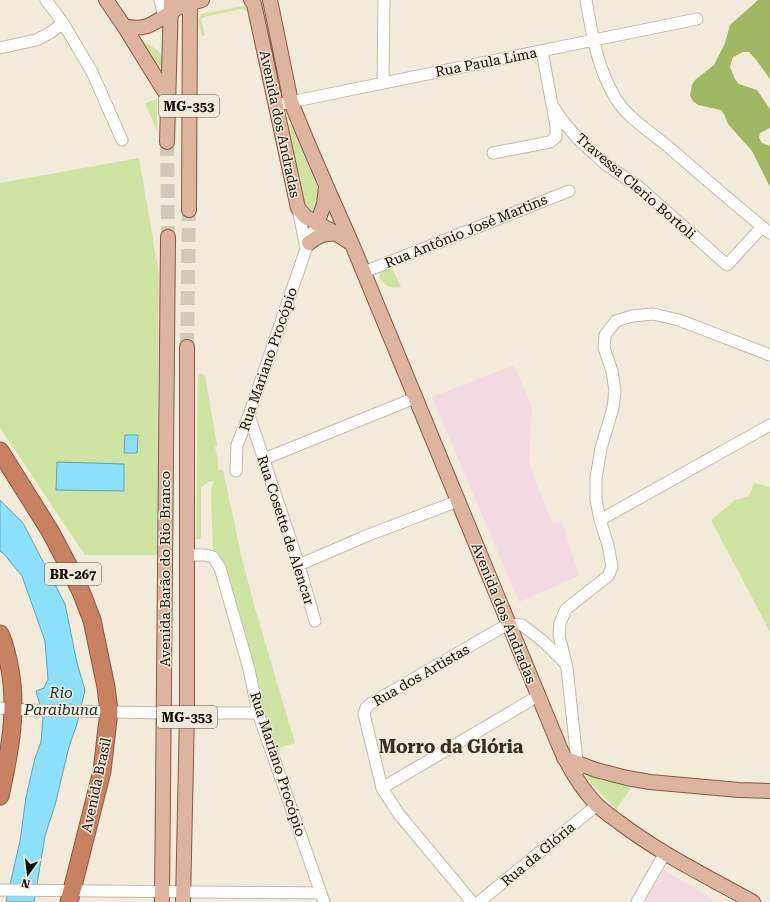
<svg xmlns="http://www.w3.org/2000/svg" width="770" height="902" font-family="'Roboto Serif',serif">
<rect width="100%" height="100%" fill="#f3ebd9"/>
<path fill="#f4dae2" d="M514,365l18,42 -3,56 23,60 10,-2 17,55 -60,26 -87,-205z
M664,870l54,32h-73z"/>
<path fill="#cfe4a2" d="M243,6l5,2 7,19 -4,1 -4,-17 -5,-2 -38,8 -3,2 4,16 -3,1 -4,-16 4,-6z
M142,40c21,14 21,11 21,37l-25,-36z
M157,99v32l-12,-28z
M291,124l31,74 -5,11 -5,1 -8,-6 -17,-79z
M139,158l20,116 -1,126 2,155h-75l-85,-127v-245z
M391,266l10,21c-9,2 -18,-1 -22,-10l1,-6z
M201,373l4,3 12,69 -2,2 3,12v11h5l18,84 13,51 41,138 -23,7 -59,-193 -2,-66 3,-10 -6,1 -7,5v52h-5l2,-162 1,-3z
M754,483l16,4v145l-59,-112 24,-20 14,-4z
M586,773l49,10 -19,26 -31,-32z"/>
<path fill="#a0b864" d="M758,0h12v79l-13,-18 -8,-9h-6l-10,5 -3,10 5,12 4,5 18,6 13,19v19l-10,5 -1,5 3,5 8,3v41l-18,-36 -24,-27 -4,-10 -3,-4 -23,-5 -5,-4 -3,-5 2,-11 3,-5 19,-15 11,-22 5,-18z"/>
<path fill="#8be1fb" stroke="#66a1b2" d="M125,435h13l-1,18h-13z
M57,462l67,2v27l-68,-1z
M0,500l23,23 42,81 12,59 8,27 -8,34 -8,23 -14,58 -10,31 -11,66h-28l14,-61 6,-44 9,-39 6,-16 2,-26 -7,-25 8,-3 4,-9 -3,-38 -23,-65 -18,-22 -4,-3z"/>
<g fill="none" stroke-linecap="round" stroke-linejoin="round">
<path stroke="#d1caba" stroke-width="14" stroke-dasharray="14 7" stroke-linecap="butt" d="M167,142l1,95
M187,347l2,-137"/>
<g stroke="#c2baa9" stroke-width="13">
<path id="minor" d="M46,0l17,23 29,49 30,68
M160,0l4,17
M586,0c6,34 11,68 30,99 12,19 32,31 49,45 35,30 69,60 105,89
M0,48l36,-8 14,-7 13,-10
M542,51l10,54 11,16 14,17 28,26 34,23 88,78 35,-38
M383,83l1,-83
M276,105l421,-86
M493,153l57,-11 6,-5v-10l-3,-18
M298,208l8,41
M364,272l205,-81
M249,415l50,150 16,56
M264,459l151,-61
M236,471l1,-26 12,-30 57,-166 11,-25
M600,520l170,-95
M188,555h17l8,2 7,11 29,101 9,44 66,189
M299,565l67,-29 92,-35
M0,708l26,2 137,3
M187,713h71
M578,770l-11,-102 -8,-33 1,-12 6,-14 42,-33 4,-9 -4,-22 -8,-25 -4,-20v-22l5,-30 12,-40 2,-17 -3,-20 -8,-23 1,-13 11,-14 16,-5 21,-2 26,6 91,35
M382,788l156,-92
M0,890l321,3
M472,902l-74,-89 -16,-25 -18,-74 2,-6 4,-4 138,-80 14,1 21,16 23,23
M479,902l118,-97
M637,902l28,-49"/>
</g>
<g stroke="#875942" stroke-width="16">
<path id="major" d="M106,0l18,26 44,71
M251,0l3,4 44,204 8,9 31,17 15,10
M270,0l21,102c19,48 40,95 61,142l208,504c9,20 21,40 36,56 7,7 16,13 24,19 41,31 88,54 133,79
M124,26c25,7 35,-8 54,-18 8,-4 16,-6 24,-8
M167,142l4,-142
M189,210l1,-210
M317,224l7,-20 2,-17
M309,243c10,-8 16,-10 28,-9
M564,758l32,12 31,8 23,4 89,8 31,1
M162,902l6,-665
M183,902l4,-189v-366"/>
</g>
<g stroke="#875942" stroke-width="19">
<path id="highway" d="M0,451l50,80 19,36 13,27 10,26 14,67 3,24 -7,60 -33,131
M0,634c4,8 6,17 8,26 11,46 2,91 -8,136"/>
</g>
<use href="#minor" stroke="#fff" stroke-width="11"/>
<use href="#major" stroke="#deb4a1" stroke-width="14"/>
<use href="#highway" stroke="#c88262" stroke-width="17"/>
</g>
<g text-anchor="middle" stroke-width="3" stroke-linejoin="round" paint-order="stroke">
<g fill="#f3ebd9" stroke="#535046" stroke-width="1">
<rect x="159" y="95" width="60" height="22" rx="3"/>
<rect x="45" y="563" width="56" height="22" rx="3"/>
<rect x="157" y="706" width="60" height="22" rx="3"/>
</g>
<g font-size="13" font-weight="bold" fill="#0f0d07">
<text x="189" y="111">MG-353</text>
<text x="73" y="579">BR-267</text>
<text x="187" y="722">MG-353</text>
</g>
<g font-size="14" fill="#0f0d07" stroke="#f3ebd9">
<text transform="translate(486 62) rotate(-11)" y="5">Rua Paula Lima</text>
<text transform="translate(280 124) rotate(78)" y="5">Avenida dos Andradas</text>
<text transform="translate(636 186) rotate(41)" y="5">Travessa Clerio Bortoli</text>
<text transform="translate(466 231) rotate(-22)" y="5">Rua Antônio José Martins</text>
<text transform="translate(268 359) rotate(-71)" y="5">Rua Mariano Procópio</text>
<text transform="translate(286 530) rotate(72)" y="5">Rua Cosette de Alencar</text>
<text transform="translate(165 569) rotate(-90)" y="5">Avenida Barão do Rio Branco</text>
<text transform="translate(504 613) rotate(68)" y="5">Avenida dos Andradas</text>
<text transform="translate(421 675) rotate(-30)" y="5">Rua dos Artistas</text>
<text transform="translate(278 764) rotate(72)" y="5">Rua Mariano Procópio</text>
<text transform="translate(96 785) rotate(-78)" y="5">Avenida Brasil</text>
<text transform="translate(538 854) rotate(-40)" y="5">Rua da Glória</text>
</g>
<g font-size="15" font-style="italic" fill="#192e34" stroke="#f3ebd9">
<text x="61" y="698">Rio<tspan x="61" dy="17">Paraibuna</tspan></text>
</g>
<g font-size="18" font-weight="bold" fill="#363022" stroke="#f3ebd9">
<text x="451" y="753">Morro da Glória</text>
</g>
</g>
<g transform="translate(28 874) rotate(194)" stroke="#f3ebd9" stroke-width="3" paint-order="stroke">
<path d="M0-3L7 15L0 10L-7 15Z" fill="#0f0d07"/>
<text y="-6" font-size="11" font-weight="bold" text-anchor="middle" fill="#0f0d07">N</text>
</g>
</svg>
